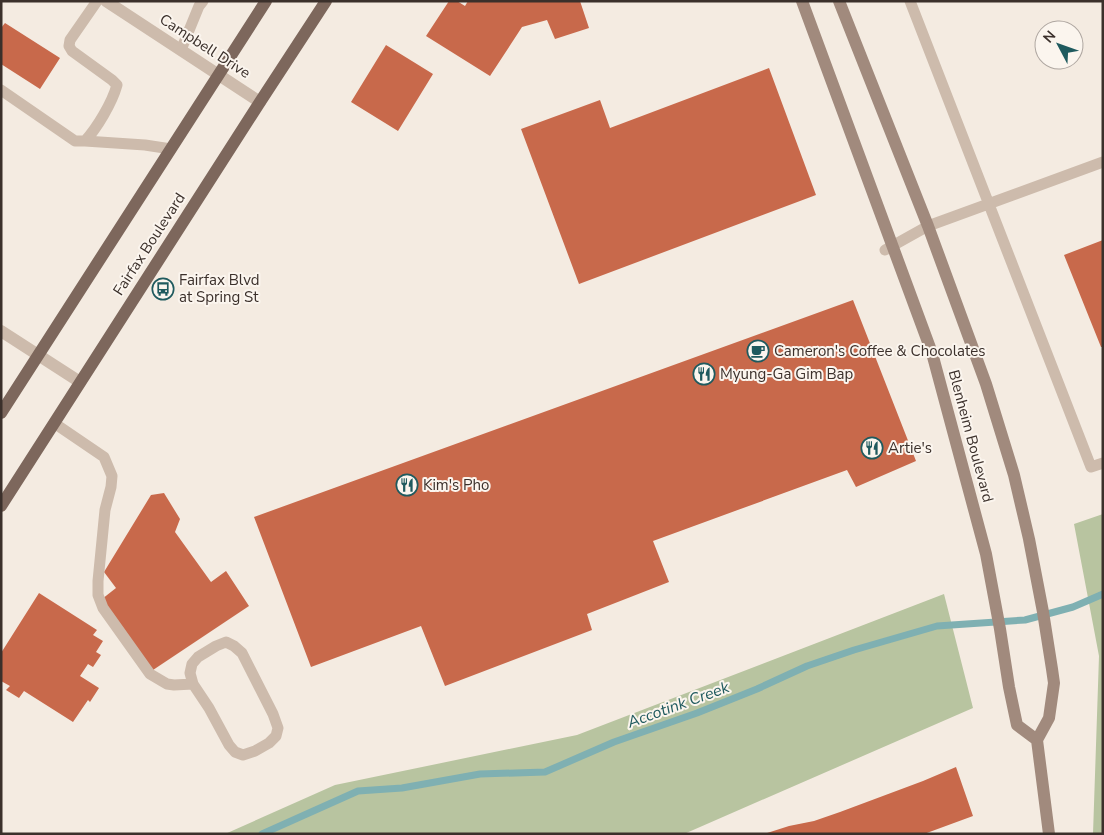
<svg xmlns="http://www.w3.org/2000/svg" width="1104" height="835" font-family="'Nunito Sans',sans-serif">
<rect width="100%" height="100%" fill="#f4ebe1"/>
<path fill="#b8c4a0" d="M1103,514v320h-10l6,-178 -25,-132z
M944,594l29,114 -289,126h-459l110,-49 242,-50z"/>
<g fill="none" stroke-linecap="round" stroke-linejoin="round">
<path stroke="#7fb0b2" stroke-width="7" d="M262,834l96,-43 44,-3 78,-14 65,-2 69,-30 83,-29 60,-24 50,-23 47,-16 83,-24 88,-6 48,-13 30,-13"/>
</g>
<path fill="#c8694b" d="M449,1h8l8,5 3,-5h112l9,27 -34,11 -8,-19 -25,7 -32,49 -64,-40z
M5,23l55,35 -20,31 -39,-25v-36z
M386,45l47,29 -35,57 -47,-29z
M769,68l47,127 -237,89 -58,-155 79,-29 10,28z
M1103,240v107h-2l-37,-92z
M853,300l63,161 -60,26 -9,-17 -194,71 16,41 -82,32 5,16 -147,56 -24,-60 -110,41 -57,-150z
M164,493l16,26 -5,13 36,50 15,-11 23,35 -99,66 -48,-73 14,-11 -12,-16 47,-77z
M39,593l58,37 -4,5 10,6 -7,11 5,3 -8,12 -5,-3 -8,12 19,12 -9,14 -2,-2 -15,22 -49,-31 -5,7 -13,-8 4,-4 -9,-5v-28z
M956,767l17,49 -49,18h-160l25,-8 25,-5 26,-9 83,-31z"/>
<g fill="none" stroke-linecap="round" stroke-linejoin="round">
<path stroke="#cdbbac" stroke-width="11" d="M910,1l181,466 12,-4
M181,50l18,-44 4,-5
M1,90l74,51h10c12,-13 27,-38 32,-56l-5,-5 -40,-29 -3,-5 1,-6 27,-39
M85,141l60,4 26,4
M885,250l43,-24 175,-64
M54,423l50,34 8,19 -1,11 -6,23 -7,71v14l5,13 47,66 17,10 7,1 19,-1
M226,642l8,4 8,7 31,61 5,14 -2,8 -7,7 -14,8 -12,4 -8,-3 -6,-7 -20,-37 -16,-24 -3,-11 2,-9 6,-7 18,-11z"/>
<path stroke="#cdbbac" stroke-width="12" d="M106,1l154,101
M1,331l79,51"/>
<path stroke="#a18a7d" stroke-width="12" d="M802,1l130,352 54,201 14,75 9,58 8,38 20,15
M839,1l89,225 58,158 28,91 15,64 14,73 9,57 2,14 -5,35 -12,22 12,94"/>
<path stroke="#7d675c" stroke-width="12" d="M1,413l265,-412
M1,506l259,-404 66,-101"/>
</g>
<defs>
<g id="bus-ring" transform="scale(1.125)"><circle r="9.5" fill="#fbf5ee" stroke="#1f5a5e" stroke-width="1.5"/><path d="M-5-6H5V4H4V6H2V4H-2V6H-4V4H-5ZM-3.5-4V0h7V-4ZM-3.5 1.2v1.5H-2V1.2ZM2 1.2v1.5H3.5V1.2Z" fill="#1f5a5e"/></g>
<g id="cafe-ring" transform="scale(1.125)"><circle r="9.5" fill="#fbf5ee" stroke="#1f5a5e" stroke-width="1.5"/><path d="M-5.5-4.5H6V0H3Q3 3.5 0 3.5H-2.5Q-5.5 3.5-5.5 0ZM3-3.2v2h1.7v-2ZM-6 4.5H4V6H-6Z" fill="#1f5a5e"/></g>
<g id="restaurant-ring" transform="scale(1.125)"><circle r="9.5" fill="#fbf5ee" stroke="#1f5a5e" stroke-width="1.5"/><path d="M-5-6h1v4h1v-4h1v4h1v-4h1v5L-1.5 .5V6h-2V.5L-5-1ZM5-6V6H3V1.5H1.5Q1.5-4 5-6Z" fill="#1f5a5e"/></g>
</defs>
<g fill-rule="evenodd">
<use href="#bus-ring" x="163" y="289"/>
<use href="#cafe-ring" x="758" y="351"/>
<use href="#restaurant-ring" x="704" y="374"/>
<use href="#restaurant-ring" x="872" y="448"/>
<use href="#restaurant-ring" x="407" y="485"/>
</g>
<g text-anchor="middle" stroke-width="4" stroke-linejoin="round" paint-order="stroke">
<g font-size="15" fill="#3b302b" stroke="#fbf5ee">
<text transform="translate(205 46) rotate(33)" y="5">Campbell Drive</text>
<text transform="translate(149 244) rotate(-57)" y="5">Fairfax Boulevard</text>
<text transform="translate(971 436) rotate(75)" y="5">Blenheim Boulevard</text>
</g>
<g font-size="15" fill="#3b302b" stroke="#fbf5ee" text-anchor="start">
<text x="179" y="285">Fairfax Blvd<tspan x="179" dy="17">at Spring St</tspan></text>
<text x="774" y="356">Cameron's Coffee &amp; Chocolates</text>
<text x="720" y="379">Myung-Ga Gim Bap</text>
<text x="888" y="453">Artie's</text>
<text x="423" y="490">Kim's Pho</text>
</g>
<g font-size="16" font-style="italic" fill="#1f5a5e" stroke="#fbf5ee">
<text transform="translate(678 704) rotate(-20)" y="6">Accotink Creek</text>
</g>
</g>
<rect width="1104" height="835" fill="none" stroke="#3b302b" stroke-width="5"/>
<g transform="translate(1059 45) rotate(311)"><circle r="24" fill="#fbf5ee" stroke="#aea6a0"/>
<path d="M0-4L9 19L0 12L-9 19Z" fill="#1f5a5e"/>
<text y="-8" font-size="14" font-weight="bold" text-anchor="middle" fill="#3b302b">N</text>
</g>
</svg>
